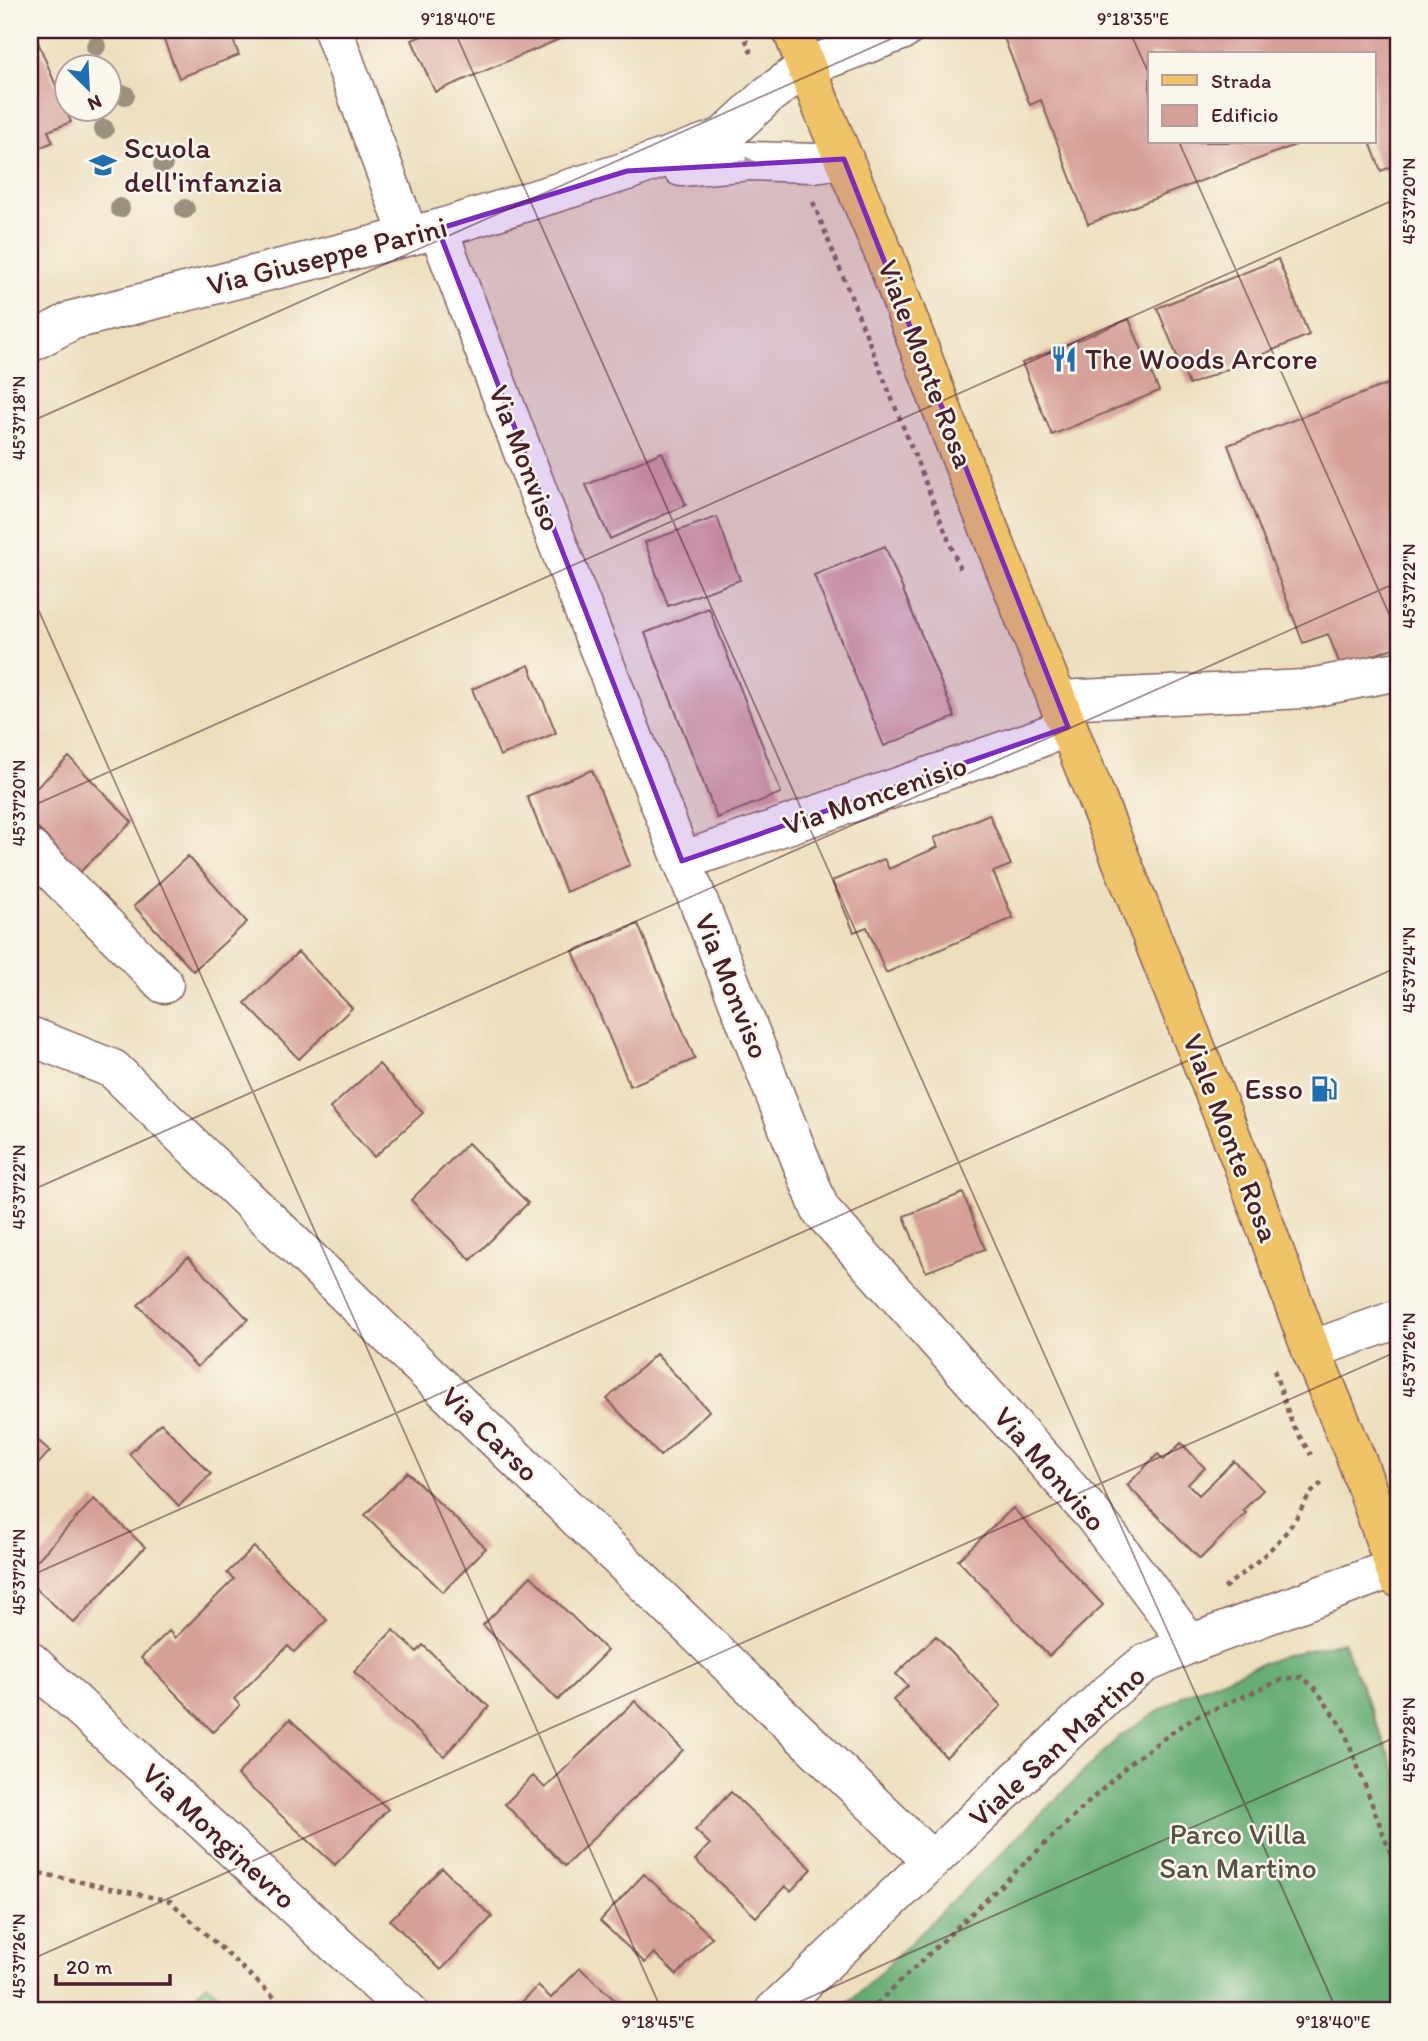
<svg xmlns="http://www.w3.org/2000/svg" width="1428" height="2041" font-family="Itim,sans-serif">
<rect width="100%" height="100%" fill="#fbf7ec"/>
<filter id="ink" filterUnits="userSpaceOnUse"><feTurbulence type="fractalNoise" baseFrequency=".0143" numOctaves="2"/><feDisplacementMap in="SourceGraphic" scale="14" xChannelSelector="R" yChannelSelector="G"/><feConvolveMatrix kernelMatrix="1 2 1 2 8 2 1 2 1" color-interpolation-filters="sRGB"/></filter>
<filter id="wash" filterUnits="userSpaceOnUse"><feTurbulence type="fractalNoise" baseFrequency=".00686" numOctaves="4" result="noise"/><feDisplacementMap in="SourceGraphic" scale="28" xChannelSelector="R" yChannelSelector="G"/><feGaussianBlur stdDeviation="1.57" result="paint"/><feColorMatrix in="noise" values="0 0 0 0 0 0 0 0 0 0 0 0 0 0 0 0 0 1.4 0 .05"/><feComposite in="paint" operator="in"/></filter>
<g filter="url(#wash)">
<rect width="100%" height="100%" fill="#eddfbe"/>
<path fill="#7dc988" stroke="#64745a" stroke-width="2" d="M206,1984l30,27h-56z"/>
<path fill="#66ad74" stroke="#586650" stroke-width="2" d="M1343,1642l55,135v234h-557l278,-274 66,-43 97,-38z"/>
<g id="blocks">
<path fill="#d69f97" d="M30,30h3l38,92 -23,9 5,11 -23,10z
M160,30h69l10,25 -60,23z
M436,30h145l-146,62 -23,-52z
M1001,30h397v134l-17,7 -11,-29h4v-88h-224v88h153l-215,82 -47,-124 -11,5z
M1278,259l31,76 -120,50 -32,-77z
M1129,319l30,72 -107,44 -30,-72z
M1398,380v266l-57,21 -13,-33 -25,9 -75,-198z
M662,452l24,53 -76,34 -24,-54z
M717,517l23,63 -72,26 -23,-64z
M885,546l70,171 -71,29 -70,-171z
M709,608l72,185 -64,25 -72,-185z
M529,665l27,68 -56,23 -28,-67z
M69,757l63,65 -52,50 -50,-52v-26z
M592,770l38,95 -64,27 -39,-96z
M989,814l22,51 -18,7 20,46 -127,55 -19,-46 -13,5 -22,-51 52,-22 5,10 49,-22 -4,-9z
M188,856l59,66 -54,49 -59,-65z
M638,924l57,135 -65,27 -57,-135z
M298,952l54,56 -53,51 -54,-56z
M379,1064l44,49 -49,44 -44,-49z
M468,1143l60,60 -57,57 -60,-60z
M963,1193l22,56 -59,23 -22,-56z
M188,1257l60,62 -51,48 -59,-62z
M656,1354l53,57 -49,45 -53,-57z
M161,1423l50,51 -32,32 -50,-52z
M30,1433l20,18 -20,22z
M1181,1443l24,25 -17,16 11,11 35,-34 29,29 -20,20 3,3 -46,46 -73,-74 31,-31 6,6z
M407,1472l79,76 -43,44 -78,-77z
M94,1499l51,48 -71,76 -44,-40v-15z
M1013,1508l90,97 -54,51 -91,-96z
M254,1547l73,73 -33,32 -6,-6 -54,53 6,6 -27,27 -72,-74 28,-27 6,7 59,-59 -7,-6z
M531,1576l76,75 -49,49 -75,-75z
M393,1630l24,22 6,-7 66,62 -45,49 -90,-84z
M936,1636l65,70 -55,51 -53,-57 15,-14 -12,-12z
M635,1701l48,49 -118,116 -60,-62 28,-28 12,12z
M290,1719l98,90 -53,56 -98,-90z
M731,1792l81,77 -21,22 -6,-5 -29,31 -61,-57 15,-16 -15,-14z
M442,1868l50,49 -51,53 -51,-50z
M644,1874l68,63 -35,38 -23,-22 -9,10 -45,-42z
M580,1968l37,34 -9,9h-95l25,-25 13,12z"/>
</g>
</g>
<g filter="url(#ink)">
<use href="#blocks" fill-opacity="0" stroke="#83625e" stroke-width="2"/>
<g fill="none" stroke-linecap="round" stroke-linejoin="round">
<g stroke="#83625e" stroke-width="41">
<path id="minor" d="M333,30l76,206
M681,167l69,-6 64,2 30,-4
M438,229l134,352 248,628 273,306 97,129
M30,343l43,-23 365,-91 189,-58 96,-34 45,-42 38,-28 98,-37
M1057,700l248,-11 93,-18
M30,849l134,135
M682,861l347,-119 39,-15
M30,1036l83,33 819,792
M1311,1350l87,-31
M30,1661l378,350
M774,2011l331,-315 39,-32 46,-20 204,-76"/>
</g>
<g stroke="#83625e" stroke-width="41">
<path id="major" d="M792,30l31,80 61,144 68,182 290,727 69,187 47,113 40,115"/>
</g>
<path stroke="#83625e" stroke-width="4.5" stroke-dasharray="5 5" stroke-linecap="butt" d="M742,30l11,28
M813,202l148,369
M1274,1370l18,54 19,31
M1224,1588c25,-20 50,-38 68,-64 12,-17 14,-31 33,-43
M30,1871l140,30 119,110
M869,2011l262,-249 60,-43 92,-40 19,-2 13,11 29,42 54,143"/>
<use href="#minor" stroke="#fff" stroke-width="38"/>
<use href="#major" stroke="#f0c369" stroke-width="38"/>
</g>
<g fill="#9c917d">
<circle cx="96" cy="46" r="10"/>
<circle cx="125" cy="95" r="10"/>
<circle cx="104" cy="129" r="10"/>
<circle cx="163" cy="164" r="10"/>
<circle cx="120" cy="208" r="10"/>
<circle cx="185" cy="209" r="10"/>
</g>
<defs><path id="oneway-solid" d="M-6-.8H1V-3.2L6.5 0L1 3.2V.8H-6Z" transform="scale(1.75)"/></defs>
<use fill="#ae9aa0" href="#oneway-solid" transform="translate(744 162) rotate(-4)"/>
</g>
<path fill="#7b2cbf" fill-opacity="0.2" stroke="#7b2cbf" stroke-width="5" stroke-linejoin="round" d="M844,159l224,568 -386,134 -244,-632 189,-58z"/>
<path fill="none" stroke="#4a1f2b" stroke-width="2" stroke-opacity="0.45" d="M454,30l883,1981M1129,30l21,46M30,38l18,-8M1179,142l219,492M30,422l881,-392M30,591l632,1420M30,807l1368,-609M30,1191l1368,-609M30,1576l1368,-609M30,1960l1368,-609M779,2011l619,-275"/>
<defs>
<g id="school-bare" transform="scale(2.1)"><path d="M0-5L7-2L0 1L-7-2ZM-4 1L0 2.5L4 1V4Q0 6-4 4Z" fill="#1f6fb2" stroke="#fbf7ec" stroke-width="2.5" paint-order="stroke"/></g>
<g id="restaurant-bare" transform="scale(2.1)"><path d="M-5-6h1v4h1v-4h1v4h1v-4h1v5L-1.5 .5V6h-2V.5L-5-1ZM5-6V6H3V1.5H1.5Q1.5-4 5-6Z" fill="#1f6fb2" stroke="#fbf7ec" stroke-width="2.5" paint-order="stroke"/></g>
<g id="fuel-bare" transform="scale(2.1)"><path d="M-5.5-6h7V0h2V4h1.3V-2.5L3-4.5l.8-.8L6-3V5H2.5V1h-1V6h-7ZM-4.2-4.7v3.2H.2V-4.7Z" fill="#1f6fb2" stroke="#fbf7ec" stroke-width="2.5" paint-order="stroke"/></g>
</defs>
<g fill-rule="evenodd">
<use href="#school-bare" x="103" y="165"/>
<use href="#restaurant-bare" x="1064" y="359"/>
<use href="#fuel-bare" x="1324" y="1089"/>
</g>
<g text-anchor="middle" stroke-width="5" stroke-linejoin="round" paint-order="stroke">
<g font-size="30" fill="#4a1f2b" stroke="#fbf7ec" text-anchor="start">
<text x="124" y="158">Scuola<tspan x="124" dy="34">dell'infanzia</tspan></text>
<text x="1085" y="369">The Woods Arcore</text>
<text x="1303" y="1099" text-anchor="end">Esso</text>
</g>
<g font-size="30" fill="#4a1f2b" stroke="#fbf7ec">
<text transform="translate(327 256) rotate(-14)" y="10">Via Giuseppe Parini</text>
<text transform="translate(926 364) rotate(69)" y="10">Viale Monte Rosa</text>
<text transform="translate(525 458) rotate(69)" y="10">Via Monviso</text>
<text transform="translate(875 795) rotate(-19)" y="10">Via Moncenisio</text>
<text transform="translate(732 986) rotate(68)" y="10">Via Monviso</text>
<text transform="translate(1231 1138) rotate(69)" y="10">Viale Monte Rosa</text>
<text transform="translate(490 1434) rotate(44)" y="10">Via Carso</text>
<text transform="translate(1050 1469) rotate(49)" y="10">Via Monviso</text>
<text transform="translate(1057 1746) rotate(-42)" y="10">Viale San Martino</text>
<text transform="translate(219 1836) rotate(43)" y="10">Via Monginevro</text>
</g>
<g font-size="30" fill="#595247" stroke="#fbf7ec">
<text x="1238" y="1844">Parco Villa<tspan x="1238" dy="34">San Martino</tspan></text>
</g>
</g>
<rect width="1428" height="2041" fill="none" stroke="#fbf7ec" stroke-width="77"/>
<rect x="1148" y="52" width="228" height="91" fill="#fbf7ec" stroke="#b4a19f" stroke-width="2"/>
<rect x="1162" y="75" width="35" height="10" fill="#f0c369" stroke="#b4a19f" stroke-width="2"/>
<text x="1211" y="88" font-size="21" fill="#4a1f2b">Strada</text>
<rect x="1162" y="105" width="35" height="21" fill="#d69f97" stroke="#b4a19f" stroke-width="2"/>
<text x="1211" y="122" font-size="21" fill="#4a1f2b">Edificio</text>
<g transform="translate(88 88) rotate(156)"><circle r="33" fill="#fbf7ec" stroke="#b4a19f" stroke-width="2"/>
<path d="M0-5L12 26L0 18L-12 26Z" fill="#1f6fb2"/>
<text y="-10" font-size="19" font-weight="bold" text-anchor="middle" fill="#4a1f2b">N</text>
</g>
<path d="M56 1974v10h114v-10" fill="none" stroke="#4a1f2b" stroke-width="3.5"/>
<text x="66" y="1974" font-size="21" fill="#4a1f2b" stroke="#fbf7ec" stroke-width="5" paint-order="stroke">20 m</text>
<rect x="38" y="38" width="1352" height="1964" fill="none" stroke="#4a1f2b" stroke-width="2.5"/>
<g font-size="18" text-anchor="middle" fill="#4a1f2b">
<text x="458" y="25">9°18'40"E</text>
<text x="1133" y="25">9°18'35"E</text>
<text transform="translate(1409 201) rotate(-90)" y="6">45°37'20"N</text>
<text transform="translate(19 418) rotate(-90)" y="6">45°37'18"N</text>
<text transform="translate(1409 586) rotate(-90)" y="6">45°37'22"N</text>
<text transform="translate(19 803) rotate(-90)" y="6">45°37'20"N</text>
<text transform="translate(1409 970) rotate(-90)" y="6">45°37'24"N</text>
<text transform="translate(19 1187) rotate(-90)" y="6">45°37'22"N</text>
<text transform="translate(1409 1355) rotate(-90)" y="6">45°37'26"N</text>
<text transform="translate(19 1572) rotate(-90)" y="6">45°37'24"N</text>
<text transform="translate(1409 1740) rotate(-90)" y="6">45°37'28"N</text>
<text transform="translate(19 1956) rotate(-90)" y="6">45°37'26"N</text>
<text x="658" y="2028">9°18'45"E</text>
<text x="1333" y="2028">9°18'40"E</text>
</g>
</svg>
